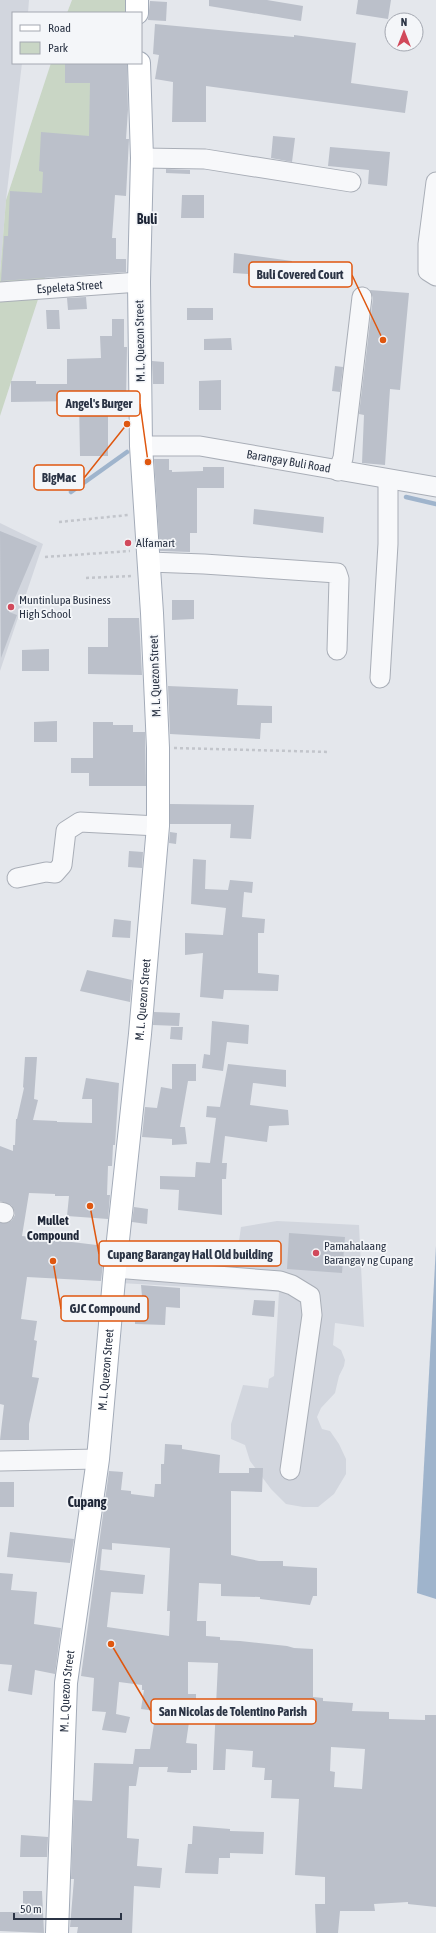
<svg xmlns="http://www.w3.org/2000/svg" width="436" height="1933" font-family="'Asap Condensed',sans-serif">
<rect width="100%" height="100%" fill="#e4e7ec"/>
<path fill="#d2d6de" d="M0,0h29l-1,13h-15v50h9l-16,137 -6,74z
M0,523l43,21 -43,127z
M277,1221l82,4 5,102 -29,-4 -2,22 8,5 4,10 -1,6 -5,10 -4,17 -14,15 -4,9 5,12 8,2 9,13 7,15v15l-12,20 -16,13h-15l-17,-3 -15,-15 -21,-28 -5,-16 -14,-6v-15l12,-39 25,3 1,-9 5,-3 5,-84 -159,-9 2,-33 115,5 4,-28z"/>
<path fill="#c9d6c5" d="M72,0h58v13h-63z
M51,63h64l-115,353v-142l6,-74z"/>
<path fill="#9fb4cc" d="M436,1246v353l-19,-6z"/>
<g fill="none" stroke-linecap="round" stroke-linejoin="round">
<path stroke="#9fb4cc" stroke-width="4.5" d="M71,492l56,-40
M406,497l30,7"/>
</g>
<path fill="#bbc0ca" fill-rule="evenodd" d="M209,0h58l36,6 -2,15 -92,-15z
M358,0h33l-3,19 -32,-5z
M150,1l17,1 -1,19 -18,-1z
M155,24l139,13v-2l62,8 -5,40 57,8 -3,22 -199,-27v36h-34l1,-40 -18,-3 4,-24 -6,-1z
M65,63h62l1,47 -2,29h3l-3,57 -11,-1 -3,43h4v21h10v13l-125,9 3,-45h4l2,-45 32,2 1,-21 -4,-1 2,-39 48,4 1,-53h-25z
M273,136l22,2 -3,24 -21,-4z
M330,147l60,5 -3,34 -19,-2 1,-14 -41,-4z
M166,169l24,1v4l-24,-1z
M182,195h22v23h-23z
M234,253l58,8 -5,25 -14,-3v-3l-25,-4v-2l-15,-1z
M370,290l39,3 -9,97 -10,-1 -5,76 -23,-2 2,-48 -5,-1 14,-116z
M86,297l1,12 -19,1 -1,-12z
M187,308h26v12h-26z
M46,310h13l1,19h-13z
M112,319h12v28h3l-1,54h-18v55h-28l-1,-55 -68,1v-21h25v3h31v-25l34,-1 -1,-22h12z
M231,338l1,12h-28v-11z
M152,361l12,1v22h-11z
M335,366l8,1 -3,25 -8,-1z
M221,380v30h-22v-29z
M154,459h15v11h3v2l31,-1v-4h21v21h-27v45h-7v19l-30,-1z
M254,509l70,8 -1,16 -70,-9z
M0,531l37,15 -28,66 8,3 -16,43z
M172,600h22v19l-22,1z
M108,618h31l3,57 -54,-1v-27h20z
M49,649v22h-27v-21z
M168,686l70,3 -1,16 35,1v17h-11l-1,16 -90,-5z
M57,721v21h-23v-20z
M93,722h20v3h20v7h12l1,54h-57v-13h-18v-15h22z
M170,804l84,1 -3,34 -21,-1 1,-14h-61z
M170,832l7,1 -1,11 -7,-1z
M129,851l14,1 -1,16 -14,-1z
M193,859l13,1 -1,29 23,1 2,-10 23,2 -1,11 -8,-1 -2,25 23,2 -1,14h-6v40l21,2 -1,16 -54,-1 -1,9 -23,-2 3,-44 -18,2v-22l38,2 3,-27 -35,-4z
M114,919l17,2 -1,17 -18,-1z
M87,970l45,10 -2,22 -50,-11z
M154,1012l26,1 -1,13 -26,-1z
M212,1021l37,4 -1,19 -21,-2 -4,29 -21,-3 2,-14 6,1z
M171,1027h12l-1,13 -12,-1z
M25,1057h12l-3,42 4,1 -5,20 24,1v1l35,1v-24h-10l4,-21 33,5 -4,62h-2l-1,21h-4l-1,29h3l-2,24 -41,-3 2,-20h-14v-2l-26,-1 -7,43 83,10 -4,35 -74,-4 -6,42 16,2 -3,19 3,1 -5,36 7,1 -10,46v16h-29l4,-35 -4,-1v-181h7l5,-3 3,-5 -1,-5 -3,-5 -11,-4v-55l13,5v-6h2l1,-26h1l7,-31 -1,-1z
M172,1064h24v17h-8l-8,46h5l2,17 -15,1v-6l-30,-2 3,-30 12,1 4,-21 11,2z
M228,1064l58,6v17l-33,-4 -3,22 38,5 1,15 -20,1 -2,16 -42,-6 -3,27h5l-1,16h-4v36l-44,-5 1,-20 -19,-1v-13l35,1 1,-15 14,1 6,-45 -10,-1 1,-11 13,1z
M134,1207l14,2 -1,15 -15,-2z
M289,1233l56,4 -3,36 -55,-4z
M141,1285l39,3v20l-14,-1 -1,18 -30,-1v-17l8,1z
M254,1300l21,1 -1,16 -22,-2z
M165,1444l17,1v4l38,6 -1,18h30v-5h14l-1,24 -31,-1v64l28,6h24v5l34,2v28h-4l-3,9 -50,-6v-2l-39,-1v-12l-22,-1 -2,38h9v15l14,1v3l20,1 47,5 7,2 19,1v48l10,1v3l30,2 -1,8 37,1v7l36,1v-5h11v192l-28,-3v-2l-34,2 1,7h-35l-2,22h-22l-1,-29h10v-27l-30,-2 4,-76 -28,-1 1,-18h-8l1,-12 -13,-1 1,-16 -27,-2 -1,21h-12l5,-107 -30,-1v32h8v21h-6l-4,28 11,1v26h-6v3h-10l-14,-1 1,-5h-29l-3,19h-7l-2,52 12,1 -2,27 25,2 -2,20 -26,-2 -2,47h-55l1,-6h-8l4,-48h-3l3,-79 18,1 2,-38 39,1 2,-15h15l6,-38 -15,-2 3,-19h-2v-5l-23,-3 -3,32 14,3 -4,16 -24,-3 4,-18 -14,-1 2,-33 -13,-2 28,-205 14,1 -2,18 10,1v3l23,3 1,-13h6v-20h3zM112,1543l58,5 -3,63h3l-1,25 -62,-9 4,-35 32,2 2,-19 -45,-5 2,-21 10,1zM331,1747l34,2 -3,40 -28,-2 1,-15 -5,-1z
M0,1482h14v25h-14z
M10,1532l64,7 -4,24 -63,-6z
M0,1573l13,1 -2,16 26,2 -3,32 27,4 -6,46 -20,-4 -3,25 -24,-4 4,-26 -12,-1z
M193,1826l37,3v2l34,1 -1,22 -33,-1v5h-11l-1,16 -33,-1 3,-29h4z
M21,1835l27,2 -1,20h-27z
M23,1891h19l2,42 -44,-2v-19h21v-2h2z"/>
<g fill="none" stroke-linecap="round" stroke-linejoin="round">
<g stroke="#a9aeb7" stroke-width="21">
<g id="minor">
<path d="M142,158l63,1 146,23"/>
<path d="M436,182l-8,62v27l8,5"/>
<path id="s1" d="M0,292l139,-10"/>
<path id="s2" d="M141,446h59l236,41"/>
<path d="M338,471l5,-13 19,-161"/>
<path d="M149,562l55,2 133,9 2,6 -2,71"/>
<path d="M380,678l8,-134v-64"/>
<path d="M17,878l29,-6 9,1 7,-8 4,-34 14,-9 78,4"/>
<path d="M0,1212l4,1"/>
<path d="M115,1268l165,13 12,4 18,11 2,19 -22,155"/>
<path d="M0,1461l98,-2"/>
</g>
</g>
<g stroke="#a3abb8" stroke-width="24">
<g id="major">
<path d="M137,0v13"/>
<path id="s3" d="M57,1933l9,-250 32,-224 17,-191 25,-234 18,-208v-78l-6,-135 -11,-167 -2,-164 3,-124 -3,-95"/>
</g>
</g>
<path stroke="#c2c5cb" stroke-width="2.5" stroke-dasharray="3 3" stroke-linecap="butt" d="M59,522l69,-7
M45,557l85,-6
M86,578l46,-2
M174,748l156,4"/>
<use href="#minor" stroke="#f7f8fa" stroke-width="19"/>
<use href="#major" stroke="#fff" stroke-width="22"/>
</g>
<g fill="#d1495b" stroke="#f4f6f9" stroke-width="1.5">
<circle cx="128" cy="543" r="4"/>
<circle cx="11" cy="607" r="4"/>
<circle cx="316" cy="1253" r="4"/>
</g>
<g text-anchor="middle" stroke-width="3.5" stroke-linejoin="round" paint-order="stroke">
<g font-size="12" fill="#2b3445" stroke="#f4f6f9">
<text dy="4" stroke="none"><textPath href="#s1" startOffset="70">Espeleta Street</textPath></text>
<text transform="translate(140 341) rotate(-91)" y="4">M. L. Quezon Street</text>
<text dy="4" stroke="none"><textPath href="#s2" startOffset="149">Barangay Buli Road</textPath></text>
<text transform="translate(155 676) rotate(-92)" y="4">M. L. Quezon Street</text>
<text dy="4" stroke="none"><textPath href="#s3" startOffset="938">M. L. Quezon Street</textPath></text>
<text dy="4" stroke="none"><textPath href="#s3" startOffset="566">M. L. Quezon Street</textPath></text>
<text dy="4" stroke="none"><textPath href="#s3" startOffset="242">M. L. Quezon Street</textPath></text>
</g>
<g font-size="12" fill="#2b3445" stroke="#f4f6f9" text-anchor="start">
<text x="136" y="547">Alfamart</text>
<text x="19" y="604">Muntinlupa Business<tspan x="19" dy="14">High School</tspan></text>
<text x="324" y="1250">Pamahalaang<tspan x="324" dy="14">Barangay ng Cupang</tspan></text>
</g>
<g font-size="13" font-weight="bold" fill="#1d2536" stroke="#f4f6f9">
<text x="53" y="1225">Mullet<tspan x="53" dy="15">Compound</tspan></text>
</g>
<g font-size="14" font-weight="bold" fill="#1d2536" stroke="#f4f6f9">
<text x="147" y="224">Buli</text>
<text x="87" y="1507">Cupang</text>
</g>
</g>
<path fill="none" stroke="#df570f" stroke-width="1.5" d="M383 340L352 275M148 462L140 404M127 424L84 478M90 1206L99 1254M53 1261L61 1309M111 1644L151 1711"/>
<g fill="#df570f" stroke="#f4f6f9" stroke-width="1.5">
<circle cx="383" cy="340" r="4"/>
<circle cx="148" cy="462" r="4"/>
<circle cx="127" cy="424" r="4"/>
<circle cx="90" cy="1206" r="4"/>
<circle cx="53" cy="1261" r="4"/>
<circle cx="111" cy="1644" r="4"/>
</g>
<g fill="#f4f6f9" stroke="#df570f" stroke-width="1.5">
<rect x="249" y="262" width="103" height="25" rx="4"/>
<rect x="57" y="391" width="83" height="25" rx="4"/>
<rect x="34" y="465" width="50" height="25" rx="4"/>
<rect x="99" y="1241" width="182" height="25" rx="4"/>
<rect x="61" y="1296" width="87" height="25" rx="4"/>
<rect x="151" y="1699" width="165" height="25" rx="4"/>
</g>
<g font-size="13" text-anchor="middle" font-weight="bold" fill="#2b3445">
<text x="300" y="279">Buli Covered Court</text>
<text x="99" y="408">Angel's Burger</text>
<text x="59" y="482">BigMac</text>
<text x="190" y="1259">Cupang Barangay Hall Old building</text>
<text x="105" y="1313">GJC Compound</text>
<text x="233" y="1716">San Nicolas de Tolentino Parish</text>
</g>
<rect x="12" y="12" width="130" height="52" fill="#f4f6f9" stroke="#a4a8b1"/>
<rect x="20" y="25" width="20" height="6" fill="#ffffff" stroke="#a4a8b1"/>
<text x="48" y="32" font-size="12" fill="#2b3445">Road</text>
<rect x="20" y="42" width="20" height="12" fill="#c9d6c5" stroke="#a4a8b1"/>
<text x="48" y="52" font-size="12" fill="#2b3445">Park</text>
<g transform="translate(404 32)"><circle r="19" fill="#f4f6f9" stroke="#a4a8b1"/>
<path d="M0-3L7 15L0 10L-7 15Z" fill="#d1495b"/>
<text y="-6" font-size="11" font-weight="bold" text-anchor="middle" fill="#2b3445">N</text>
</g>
<path d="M14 1913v6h107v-6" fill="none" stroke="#2b3445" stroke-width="2"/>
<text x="20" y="1913" font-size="12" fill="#2b3445" stroke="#f4f6f9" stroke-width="3" paint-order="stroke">50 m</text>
</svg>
